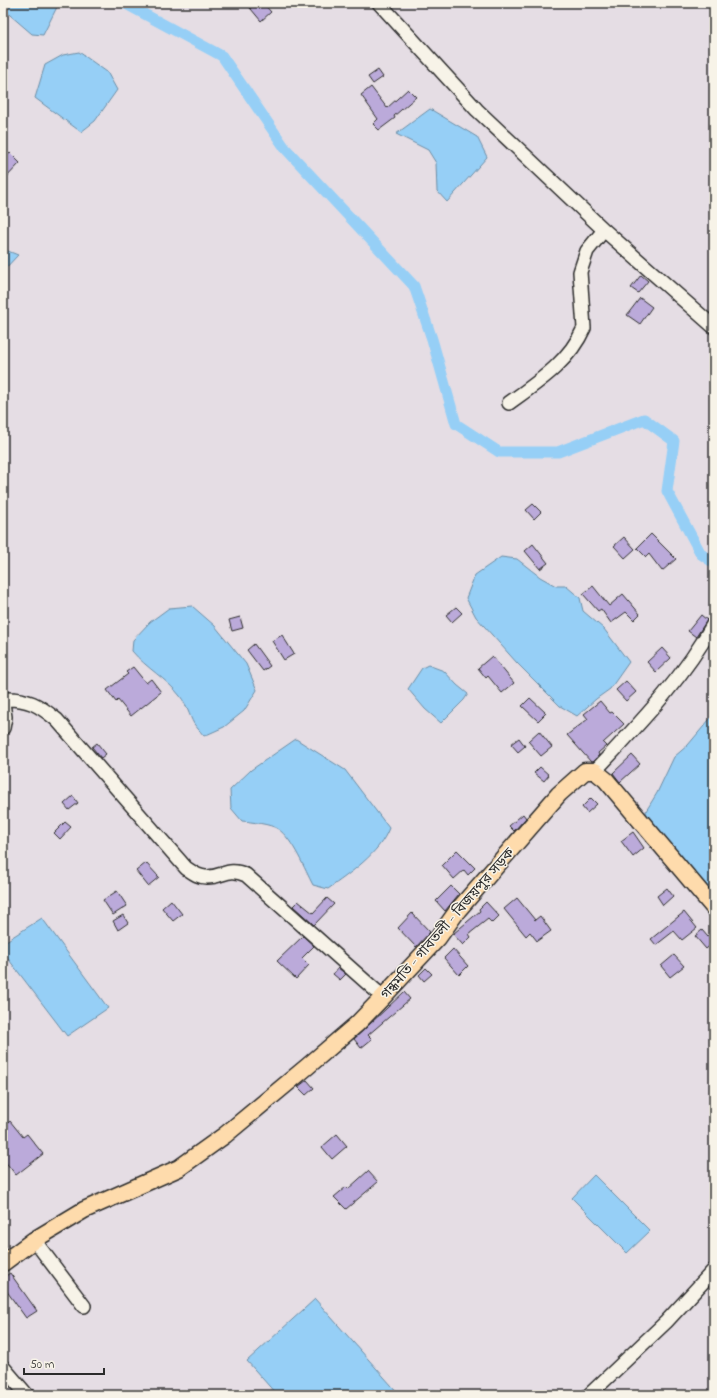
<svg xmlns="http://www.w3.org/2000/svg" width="717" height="1398" font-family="'Indie Flower','Noto Sans Bengali',sans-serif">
<rect width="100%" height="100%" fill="#e5dde4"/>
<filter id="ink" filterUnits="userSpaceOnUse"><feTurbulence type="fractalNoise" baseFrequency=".025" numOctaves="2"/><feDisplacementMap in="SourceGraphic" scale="8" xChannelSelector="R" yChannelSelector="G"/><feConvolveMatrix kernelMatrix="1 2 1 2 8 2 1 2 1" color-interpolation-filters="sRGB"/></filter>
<g filter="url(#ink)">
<path fill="#96cff6" stroke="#6b8da5" d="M3,3h56l-16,32 -11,-1 -29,-25z
M79,52l28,20 10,18 -22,31 -14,11 -46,-34 10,-33 18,-10z
M430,109l47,28 10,20 -40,45 -10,-11 -1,-28 -8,-13 -32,-16z
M3,249l15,6 -15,16z
M501,557l16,2 23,18 16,9h10l14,12 3,13 21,18 25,33 -19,27 -14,10 -19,17 -17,-10 -43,-43 -41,-46 -10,-19 9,-23z
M192,606l23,20 31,38 11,26 -13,21 -20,16 -20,9c-3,-4 -7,-8 -10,-12 -5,-9 -7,-19 -14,-28 -13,-17 -34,-28 -48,-45l1,-11 17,-18 19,-14z
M428,665l16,6 13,14 11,9 -4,6 -23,23 -16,-14 -17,-20 14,-21z
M714,714v180l-67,-75 -1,-8 11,-18 17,-36 14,-12z
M296,739l49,31 44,58c-9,25 -40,46 -61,61l-15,-4c-8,-15 -20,-46 -35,-56 -7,-5 -27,-7 -36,-8l-11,-13 -1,-18 21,-20z
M42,918l66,90 -41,28 -64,-84v-9z
M594,1175l56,56 -23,22 -55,-55z
M315,1299l84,95 -122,1 -30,-34z"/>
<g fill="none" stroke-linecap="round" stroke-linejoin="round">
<path stroke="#96cff6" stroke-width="11" d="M124,3l98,53 63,92 129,138 18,53 24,85 43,28h59l86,-33 30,22 -7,50 34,63 13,9"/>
</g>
<path fill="#bbaada" stroke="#2b2b2b" d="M246,3h17l8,9 -10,9z
M378,70l5,7 -10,7 -5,-7z
M371,87l16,21 21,-19 8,8 -22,19 1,2 -16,12 -6,-6 5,-5 -17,-24z
M10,153l10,10 -17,18v-22z
M641,275l7,6 -10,12 -7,-5z
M640,298l12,9 -12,17 -13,-9z
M533,504l8,8 -7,7 -8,-9z
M651,534l25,25 -14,12 -13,-17 -3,3 -9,-9z
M624,537l11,12 -10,9 -11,-12z
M533,544l15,19 -8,6 -15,-18z
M593,586l16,20 14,-12 17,20 -6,6 -8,-8 -15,11 -10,-14 -3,2 -15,-17z
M456,607l6,6 -10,9 -6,-7z
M701,615l6,5 -11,17 -8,-6z
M240,617l3,11 -11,3 -3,-11z
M282,635l12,19 -10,6 -12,-19z
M254,644l16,22 -7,5 -16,-21z
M662,648l9,10 -15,14 -9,-10z
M492,656l22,27 -12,10 -14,-17 -2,2 -8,-10z
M133,667l13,16 5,-4 10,13 -30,24 -13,-16 -2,2 -9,-12 21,-16 -2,-2z
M626,681l10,11 -10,9 -10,-11z
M530,698l16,15 -8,8 -16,-15z
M600,701l10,12 2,-1 12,12 -21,19 3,3 -8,7 1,2 -6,7h-2l-24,-27 21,-16 -4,-5z
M539,731l13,16 -11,9 -13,-15z
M519,738l6,8 -7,6 -7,-8z
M97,743l9,11 -5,4 -9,-11z
M632,755l8,9 -20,18 -7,-9z
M540,767l9,8 -5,6 -10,-8z
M73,796l5,7 -9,7 -5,-6z
M591,798l6,6 -10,9 -5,-6z
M523,814l3,4 -12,13 -5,-5z
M65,822l6,5 -11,12 -6,-6z
M633,832l11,16 -11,9 -12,-16z
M457,850l18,18 -7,7 -4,-5 -10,9 -12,-14z
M146,863l13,14 -11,9 -12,-15z
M451,886l8,8 -14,17 -9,-10z
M667,888l6,8 -10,9 -6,-9z
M117,891l10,15 -14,9 -10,-15z
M327,898l7,6 -20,21 -21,-19 5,-5 15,12z
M517,898l18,22 5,-4 11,15 -14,10 -7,-9 -4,4 -22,-27z
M171,900l11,14 -9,7 -11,-13z
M486,902l13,14 -7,7 -4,-4 -19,15 2,3 -8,8 -10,-11 27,-23 -1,-2z
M684,912l13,16 -15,12 -8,-9 -18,14 -5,-6z
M412,913l18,19 -14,15 -18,-19z
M123,915l5,8 -10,7 -5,-9z
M702,930l11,13 -7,6 -11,-13z
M303,936l11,10 -12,12 7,7 -13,14 -19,-18z
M453,949l15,17 -9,9 -15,-17z
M674,955l10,11 -14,11 -9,-11z
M338,968l8,6 -6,6 -7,-6z
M426,968l6,6 -8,7 -5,-6z
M404,992l6,7 -42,36 4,4 -11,9 -7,-9z
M307,1080l7,8 -8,7 -8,-8z
M10,1121l13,16 4,-3 16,20 -27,21 -13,-16v-32z
M337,1134l10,12 -15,13 -10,-12z
M368,1171l10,11 -32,27 -12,-12 12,-10 2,2z
M10,1273l27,38 -11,7 -23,-32v-8z"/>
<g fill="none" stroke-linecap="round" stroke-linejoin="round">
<g stroke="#2b2b2b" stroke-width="16">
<path id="minor" d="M379,3l98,107 127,120 110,97
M509,403c29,-21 60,-41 75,-75l-4,-56 7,-21 17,-21
M3,699c25,-1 36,6 54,21l129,148c6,4 12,9 20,9 16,1 22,-11 40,-2l137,122
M3,703l2,14 -2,11
M595,771c43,-46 88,-92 119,-148
M34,1240l50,66
M3,1367l24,28
M589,1395l77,-73 48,-52"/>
</g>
<g stroke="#2b2b2b" stroke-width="19">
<path id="major" d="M3,1263l31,-23 50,-30 95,-42 46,-33 83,-69 49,-42 26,-27 55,-59 20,-28 101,-116 26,-23h10l11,9 108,128"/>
</g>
<use href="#minor" stroke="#f7f3e8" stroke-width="13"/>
<use href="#major" stroke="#fedbac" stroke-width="16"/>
</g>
</g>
<g text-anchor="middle" stroke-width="3" stroke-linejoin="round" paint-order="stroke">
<g font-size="14" fill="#2b2b2b" stroke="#f7f3e8">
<text transform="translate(447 923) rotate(-49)" y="5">গন্ধমতি - গাবতলী - বিজয়পুর সড়ক</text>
</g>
</g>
<rect width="717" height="1398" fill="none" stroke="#f7f3e8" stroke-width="16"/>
<rect x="8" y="8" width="701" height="1382" fill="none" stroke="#2b2b2b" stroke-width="1.5" filter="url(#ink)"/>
<path d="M24 1368v6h80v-6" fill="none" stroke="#2b2b2b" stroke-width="2"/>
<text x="30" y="1368" font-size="12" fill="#2b2b2b" stroke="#f7f3e8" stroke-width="3" paint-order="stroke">50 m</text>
</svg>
